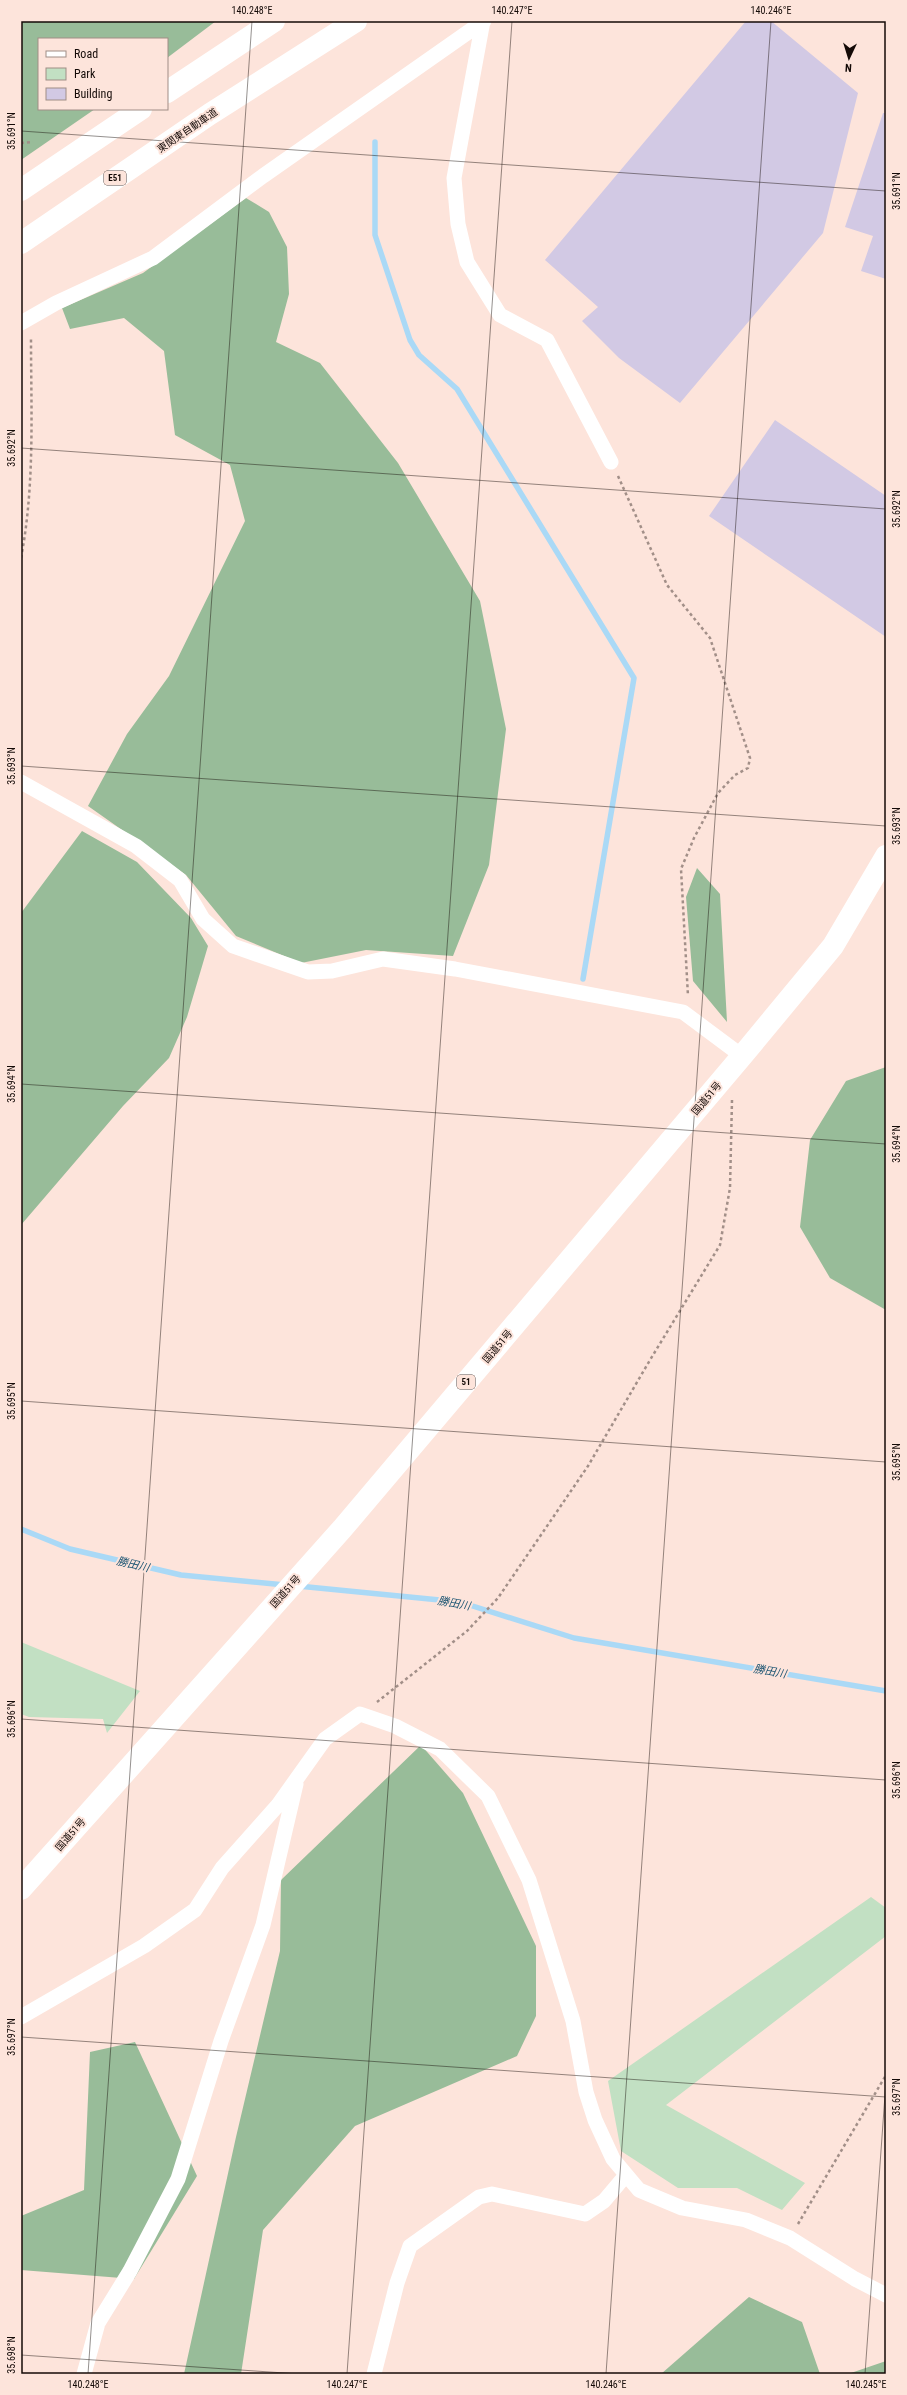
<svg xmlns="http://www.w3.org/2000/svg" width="907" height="2395" font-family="'Roboto Condensed','Noto Sans JP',sans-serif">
<rect width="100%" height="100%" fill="#fde4db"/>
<path fill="#c2e0c3" d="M21,1642l119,49 -33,42 -4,-14 -74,-2 -8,-3z
M871,1897l15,11v28l-220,169 139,78 -23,27 -45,-22h-59l-57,-37 -13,-70z"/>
<path fill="#98bc99" d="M21,21h195l-49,37v-19h-128v70h56l-74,51z
M246,198l23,14 18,35 2,47 -13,48 44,21 78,100 82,138 26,128 -17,136 -36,91 -87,-6 -65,13 -65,-27 -50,-61 -98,-69 39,-72 42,-58 76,-155 -15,-56 -55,-30 -11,-84 -40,-33 -54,11 -8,-21 81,-35z
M82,831l55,31 54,56 17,28 -21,71 -18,41 -46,48 -102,119v-312z
M697,868l23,26 7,128 -34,-41 -7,-84z
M886,1067v243l-56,-32 -30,-51 10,-87 36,-59z
M421,1745l42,48 73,153v70l-19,40 -162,70 -92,104 -22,144h-57l52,-237 44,-186 1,-71z
M135,2042l62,134 -63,103 -113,-9v-54l63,-26 6,-138z
M749,2297l53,25 18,52h-159z
M886,2361v13h-38z"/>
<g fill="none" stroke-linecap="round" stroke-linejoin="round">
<path stroke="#aad9f6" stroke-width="5.5" d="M375,142v93l35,105 9,15 38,34 177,289 -51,301
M21,1529l49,20 111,26 104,10
M298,1586l162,16 114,36 312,53"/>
</g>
<path fill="#d2c9e4" d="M746,21h25l87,72 -35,140 -143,170 -61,-45 -37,-37 16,-14 -53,-47z
M883,113h3v166l-25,-8 12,-35 -28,-9z
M775,420l111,76v141l-177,-121z"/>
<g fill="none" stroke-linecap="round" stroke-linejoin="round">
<path stroke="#a28f88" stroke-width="2.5" stroke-dasharray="3 3" stroke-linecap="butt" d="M21,143l12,-1
M618,476l49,109 43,53 40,120 -2,10 -13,7 -17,18 -24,45 -13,31 7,127
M21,558c14,-73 10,-147 10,-220
M377,1702l90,-71 31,-33 90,-132 62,-106 70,-115 10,-57 2,-88
M798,2224l88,-149"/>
<path stroke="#fff" stroke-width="15" d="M483,21l-29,157 4,46 9,38 33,53 47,25 64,122
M21,323l35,-20 97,-45 110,-82 221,-155
M21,782l115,64 44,34 23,39 30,27 75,26 24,-1 51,-12 72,10 228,43 59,44
M21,2017l123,-71 51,-36 27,-42 56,-63 47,-66 35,-25 35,12 45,23 48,47 41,84 44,141 13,71 9,28 18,39 26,31 43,18 64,12 44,18 65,41 31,16
M84,2374l14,-51 32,-52 48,-92 43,-138 42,-116 33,-141
M374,2374l23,-91 13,-37 69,-49 13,-3 93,20 19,-13 22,-26"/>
<path stroke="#fff" stroke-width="22" d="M167,92l107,-71
M21,190l120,-81
M21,243l189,-129 146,-93
M21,1889l321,-360 400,-473 91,-110 53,-90"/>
</g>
<path fill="none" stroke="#140a07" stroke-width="1" stroke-opacity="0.45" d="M21,131l865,60M21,448l865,61M21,766l865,60M21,1084l865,60M21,1401l865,61M21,1719l865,61M21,2037l865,60M21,2355l278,19M88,2374l164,-2353M347,2374l165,-2353M606,2374l165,-2353M865,2374l21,-293"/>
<g text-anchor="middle" stroke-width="4" stroke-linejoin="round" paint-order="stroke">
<g fill="#fde4db" stroke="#5a4b47" stroke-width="1">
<rect x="104" y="171" width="22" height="14" rx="3"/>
<rect x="457" y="1375" width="18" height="14" rx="3"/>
</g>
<g font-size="9" font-weight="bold" fill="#140a07">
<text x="115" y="181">E51</text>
<text x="466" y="1385">51</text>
</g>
<g font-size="10" fill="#140a07" stroke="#fde4db">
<text transform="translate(187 130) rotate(-34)" y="4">東関東自動車道</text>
<text transform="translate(706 1098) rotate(-50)" y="4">国道51号</text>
<text transform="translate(497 1346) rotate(-50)" y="4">国道51号</text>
<text transform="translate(285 1591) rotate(-48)" y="4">国道51号</text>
<text transform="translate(70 1834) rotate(-49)" y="4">国道51号</text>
</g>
<g font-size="11" font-style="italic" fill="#1e5673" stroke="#fde4db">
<text transform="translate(133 1564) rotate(13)" y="4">勝田川</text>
<text transform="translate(454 1603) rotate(10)" y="4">勝田川</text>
<text transform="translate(770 1671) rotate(10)" y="4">勝田川</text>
</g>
</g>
<rect width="907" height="2395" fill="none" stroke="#fde4db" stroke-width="44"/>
<rect x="38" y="38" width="130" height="72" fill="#fde4db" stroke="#a08d86"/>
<rect x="46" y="51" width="20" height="6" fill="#ffffff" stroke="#a08d86"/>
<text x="74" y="58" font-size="12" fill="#140a07">Road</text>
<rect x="46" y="68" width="20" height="12" fill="#c2e0c3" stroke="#a08d86"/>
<text x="74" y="78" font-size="12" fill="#140a07">Park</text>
<rect x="46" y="88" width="20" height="12" fill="#d2c9e4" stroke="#a08d86"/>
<text x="74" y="98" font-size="12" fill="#140a07">Building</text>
<g transform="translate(849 58) rotate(184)" stroke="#fde4db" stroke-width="3" paint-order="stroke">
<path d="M0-3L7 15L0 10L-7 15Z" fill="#140a07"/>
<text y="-6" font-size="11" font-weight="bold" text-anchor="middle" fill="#140a07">N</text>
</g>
<rect x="22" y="22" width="863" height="2351" fill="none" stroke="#140a07" stroke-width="1.5"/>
<g font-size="10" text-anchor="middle" fill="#140a07">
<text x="252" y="14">140.248°E</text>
<text x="512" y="14">140.247°E</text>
<text x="771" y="14">140.246°E</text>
<text transform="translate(11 131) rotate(-90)" y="4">35.691°N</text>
<text transform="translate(896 191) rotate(-90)" y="4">35.691°N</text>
<text transform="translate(11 448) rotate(-90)" y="4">35.692°N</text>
<text transform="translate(896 509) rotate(-90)" y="4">35.692°N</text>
<text transform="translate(11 766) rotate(-90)" y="4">35.693°N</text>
<text transform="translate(896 826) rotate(-90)" y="4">35.693°N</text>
<text transform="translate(11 1084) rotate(-90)" y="4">35.694°N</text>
<text transform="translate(896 1144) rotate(-90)" y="4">35.694°N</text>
<text transform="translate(11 1401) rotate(-90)" y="4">35.695°N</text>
<text transform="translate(896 1462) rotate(-90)" y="4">35.695°N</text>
<text transform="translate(11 1719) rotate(-90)" y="4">35.696°N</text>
<text transform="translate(896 1780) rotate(-90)" y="4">35.696°N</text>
<text transform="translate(11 2037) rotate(-90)" y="4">35.697°N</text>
<text transform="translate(896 2097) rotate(-90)" y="4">35.697°N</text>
<text transform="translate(11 2355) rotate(-90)" y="4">35.698°N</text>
<text x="88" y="2388">140.248°E</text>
<text x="347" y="2388">140.247°E</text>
<text x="606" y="2388">140.246°E</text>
<text x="866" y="2388">140.245°E</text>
</g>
</svg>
